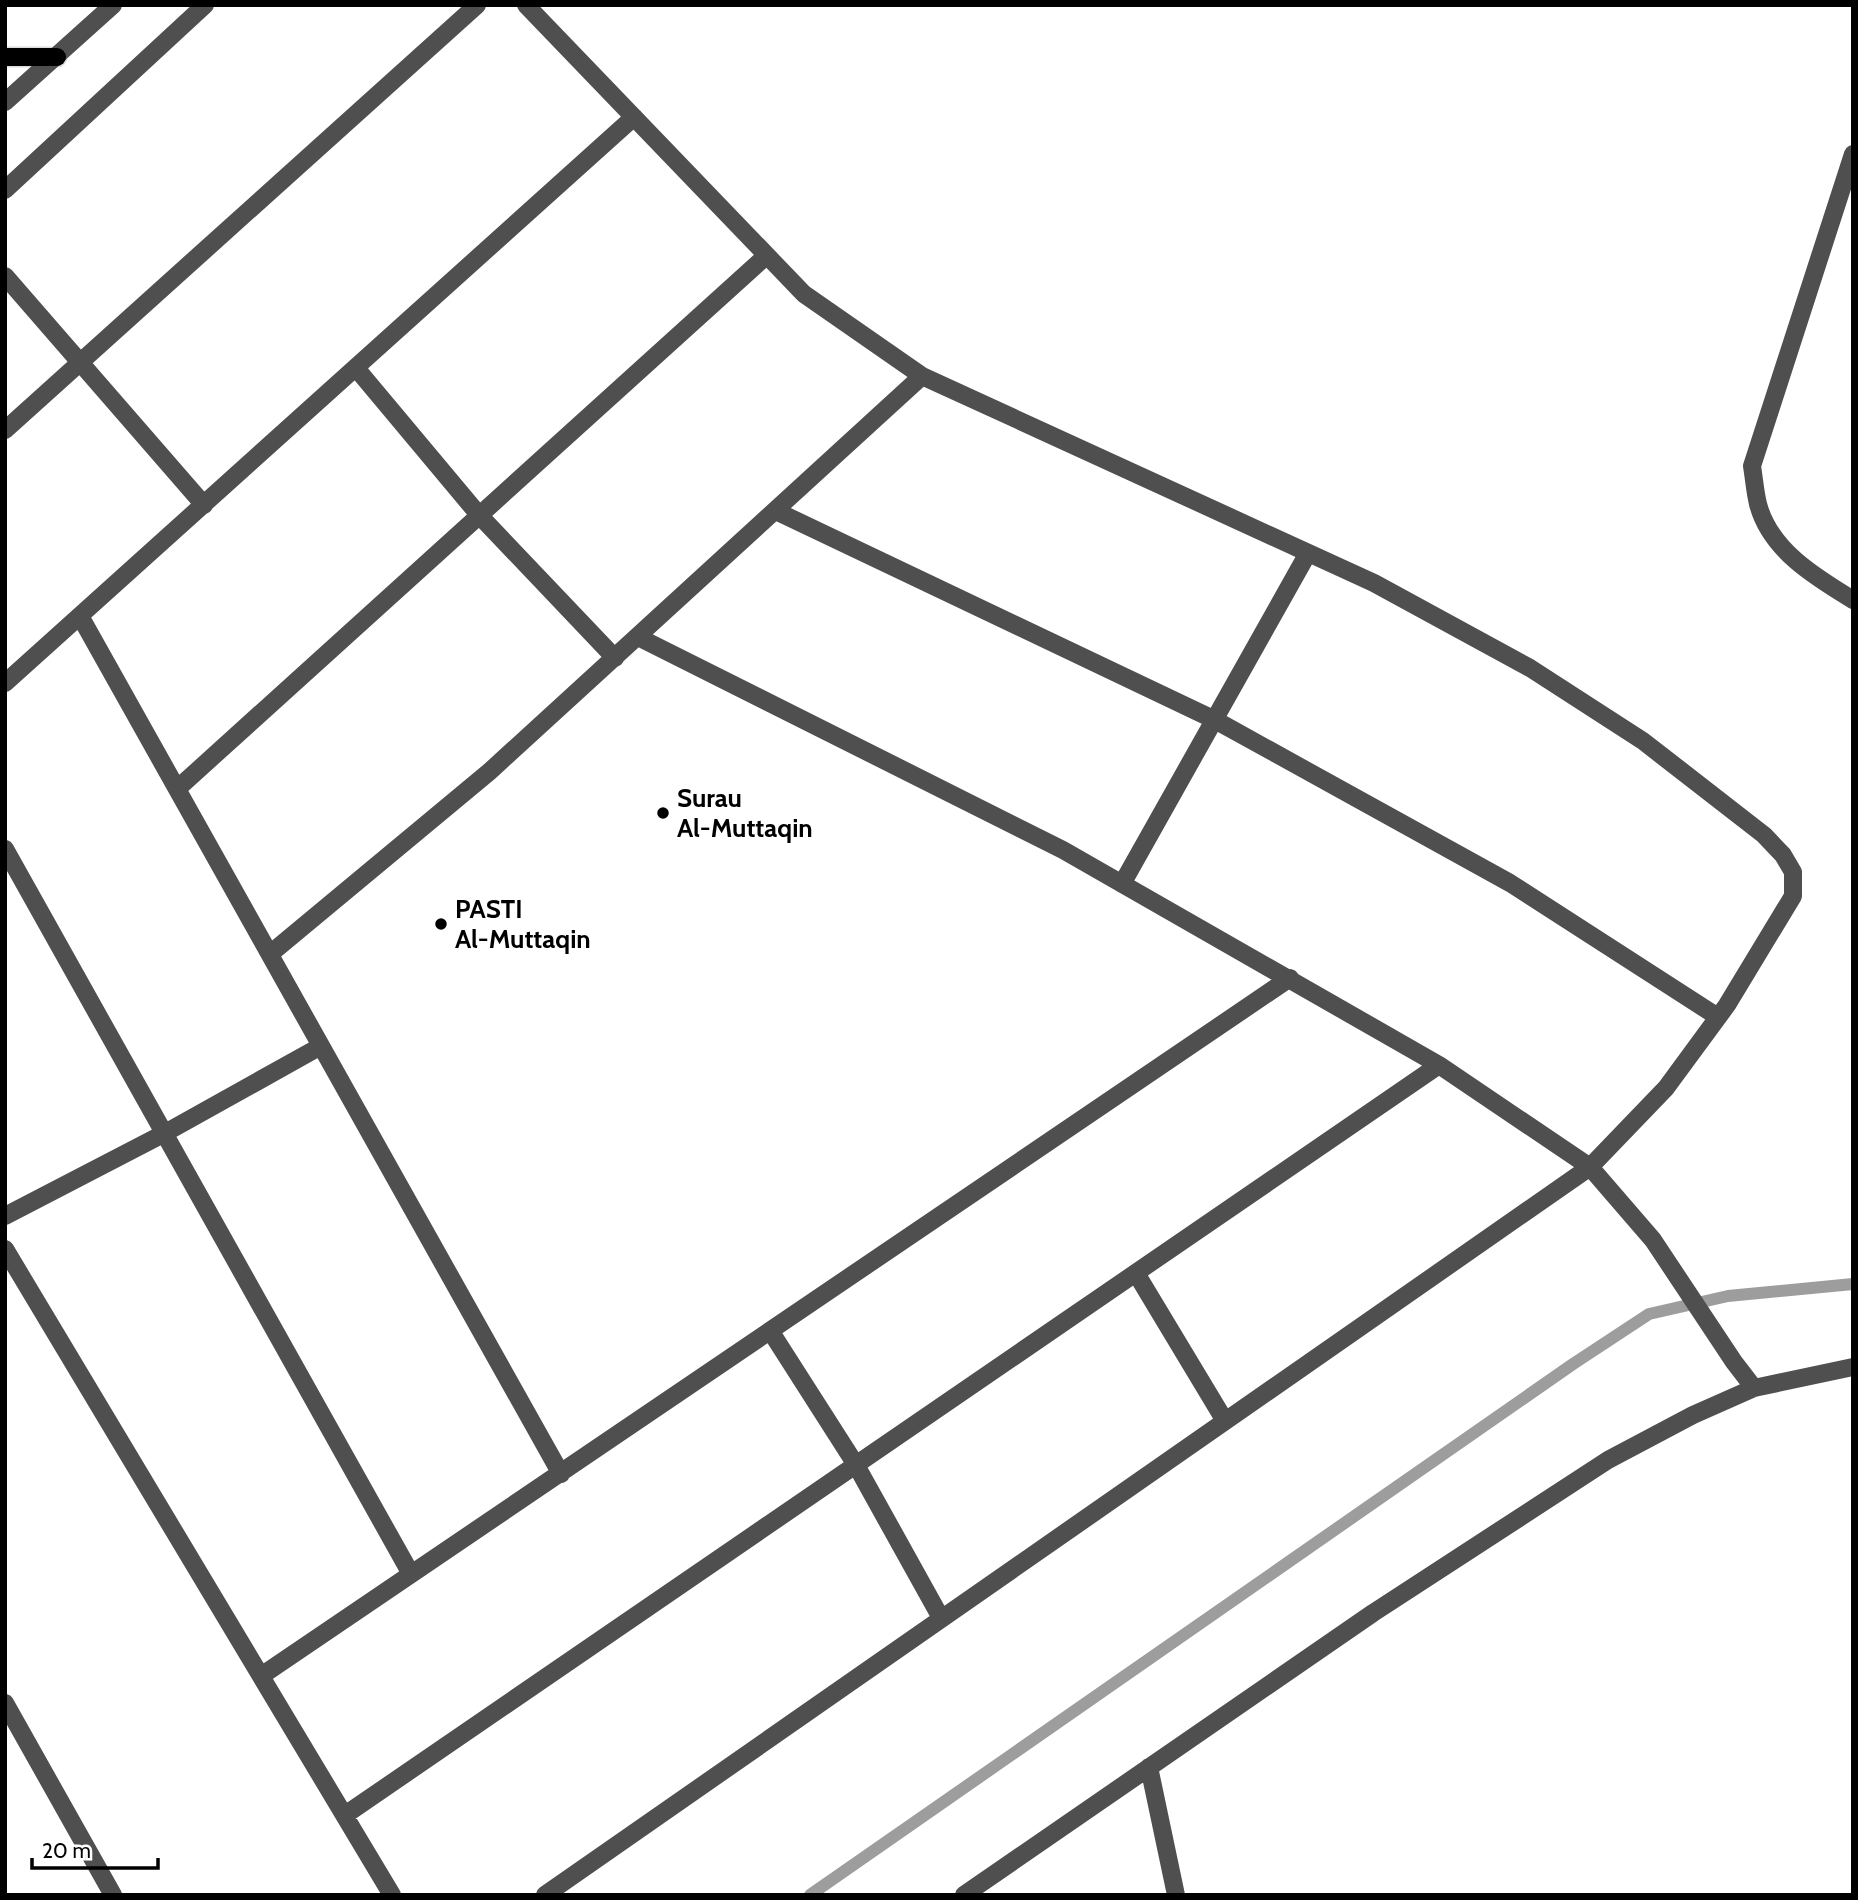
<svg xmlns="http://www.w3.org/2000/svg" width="1858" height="1900" font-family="Cabin,sans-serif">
<rect width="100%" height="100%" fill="#fff"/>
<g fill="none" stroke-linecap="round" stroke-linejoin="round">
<path stroke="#9d9d9d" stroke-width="12" d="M810,1895l763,-531 76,-50 79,-18 125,-12"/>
<g stroke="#dbdbdb" stroke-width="21">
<path id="major" d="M5,57h52"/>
</g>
<path stroke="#4f4f4f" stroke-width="18" d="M526,5l278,289 118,82 452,207 156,85 113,73 121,94 19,20 10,17v24l-66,109 -61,83 -76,79 -1045,728
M5,102l108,-97
M1853,154l-101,312c2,12 3,26 6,38 12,46 57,73 95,96
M5,190l200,-185
M5,276l199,229
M356,368l123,147 136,143
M5,430l472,-425
M776,511l439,209 295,163 208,134
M80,616l481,858
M638,637l425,213 376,215 151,102 63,73 81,122 20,26
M5,683l629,-566
M177,789l589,-533
M5,849l406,725
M1122,884l186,-331
M270,954l219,-182 433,-396
M5,1216l160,-83 156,-87
M5,1249l387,646
M1136,1273l89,148
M771,1332l85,133 85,153
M261,1676l1029,-698
M5,1703l108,192
M1149,1767l27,128
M345,1815l1094,-750
M964,1895l409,-282 235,-153 85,-45 61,-27 99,-21"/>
<use href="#major" stroke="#000" stroke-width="18"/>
</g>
<g fill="#000" stroke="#fff" stroke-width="2.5">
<circle cx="663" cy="813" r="7"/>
<circle cx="441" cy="924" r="7"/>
</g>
<g text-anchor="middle" stroke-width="5" stroke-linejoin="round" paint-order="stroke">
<g font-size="26" font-weight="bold" fill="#000" stroke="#fff" text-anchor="start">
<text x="677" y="807">Surau<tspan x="677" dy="30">Al-Muttaqin</tspan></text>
<text x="455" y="918">PASTI<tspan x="455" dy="30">Al-Muttaqin</tspan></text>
</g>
</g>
<rect width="1858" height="1900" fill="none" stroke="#000000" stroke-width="14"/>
<path d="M32 1858v10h126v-10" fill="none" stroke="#000000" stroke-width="3.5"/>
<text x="42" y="1858" font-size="21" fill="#000000" stroke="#ffffff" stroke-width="5" paint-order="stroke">20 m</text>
</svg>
